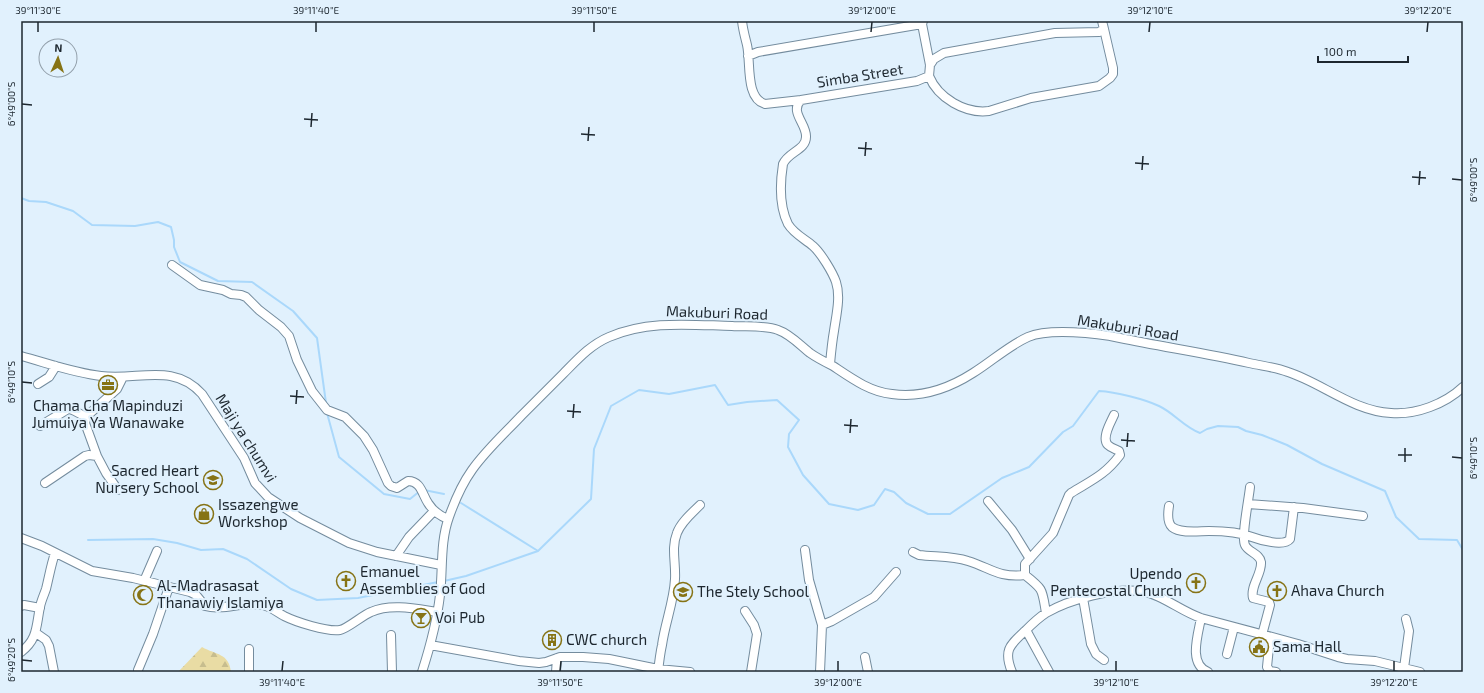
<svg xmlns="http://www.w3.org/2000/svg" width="1484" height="693" font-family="'Exo 2',sans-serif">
<defs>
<pattern id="forest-firs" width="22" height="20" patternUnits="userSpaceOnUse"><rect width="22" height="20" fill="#e9dca4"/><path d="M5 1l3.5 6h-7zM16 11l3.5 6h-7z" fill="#c7bd8e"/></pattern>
</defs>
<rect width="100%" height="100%" fill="#e1f1fd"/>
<path fill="url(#forest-firs)" d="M202,647c14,8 27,6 29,25h-53z"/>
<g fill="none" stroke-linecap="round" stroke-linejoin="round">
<path stroke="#aad8fb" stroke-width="2" d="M21,198l8,3 17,1 27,9 19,14 43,1 23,-4 13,5 3,13v7l6,15 38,19 34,1 41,29 24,27 9,65
M327,413l12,44 45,37 26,5 10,-8
M424,490l20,4
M461,503l77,48
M88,540l65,-1 24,4 24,7 22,-1 24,10 44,30 26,11 41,-2 80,-16
M444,581l22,-5 72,-25 53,-52 3,-50 17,-43 28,-16 30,4 46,-9 13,20 19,-3 30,-2 22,20 -10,14 -1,13 15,28 26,29 29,6 16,-5 11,-16 9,3 12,11 22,11h22l52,-36 27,-11 34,-35 10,-6 26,-35c17,1 45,8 60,15 15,7 25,21 41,27l7,-4 11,-3 20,1 8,4 16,4 25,10 35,19 63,27 11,26 23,22 38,1 6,10"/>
<g stroke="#748c9e" stroke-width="10">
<path id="minor" d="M742,21c1,9 3,16 5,24 4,17 -2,53 18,59l36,-4
M748,56l10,-4 164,-28
M930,65l4,-6 10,-6 111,-20 44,-1 5,-3 -2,-8
M929,76c9,22 36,38 60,35l42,-13 68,-12 11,-8 3,-4v-6l-9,-39
M172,265l28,20 23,5 8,4 10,1 5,2 13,13 22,17 8,9 8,24 15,31 15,19 18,7 19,19 9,14 15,33 3,3 6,2 11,-7c13,0 14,13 20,22 5,8 12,13 20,16
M21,356c26,7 53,17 80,20 37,5 72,-14 101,18l42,64 11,25 13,14 32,21 49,25 28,9 64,13
M830,364c1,-11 2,-22 4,-33 2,-15 7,-34 2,-49 -3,-9 -15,-29 -23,-36 -8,-7 -19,-12 -25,-22 -9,-18 -8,-41 -5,-60 5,-12 23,-14 23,-27 1,-13 -17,-25 -5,-37l116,-19 12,-5 1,-11 -8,-41 1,-3
M38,384l11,-7 7,-11
M87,416l-2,7 12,33
M40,426l28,-17c7,0 12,7 19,7l30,-27 6,-12
M45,483l40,-27 4,-1 8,1 9,17 12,17
M1250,487c-1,11 -9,50 -5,58 3,7 15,9 16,17 1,12 -11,24 -8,36l16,4 1,3 -8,30
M988,501l24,29 18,29
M1248,504l55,4 60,8
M1169,506c-1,6 -2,16 3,21 9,7 27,4 37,4 14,0 30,1 43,6 8,3 32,10 38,2l4,-32
M21,538l21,8 50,25 41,7 57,14 6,3 9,11c19,5 38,-5 58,-1 8,2 14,7 21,11 12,6 43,16 56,14 7,-1 23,-15 31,-18 20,-9 46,-3 66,0
M805,550l4,30 13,45 -2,47
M913,552l6,3c16,2 34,1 49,6 23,7 30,17 57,14
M396,556l13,-19 25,-26
M144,581l13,-30
M1083,598l8,46 5,10 8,6
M21,606l3,-1 16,3
M745,611l9,14 3,9 -6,38
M1046,613c-4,-24 -2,-23 -21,-38v-11l28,-31 16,-38 2,-2c21,-13 34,-18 49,-38l-1,-4c-4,-2 -8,-3 -11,-6 -7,-7 3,-23 6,-30
M1201,618c-3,17 -13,46 7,54
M822,625l10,-4 42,-24 22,-25
M1026,630l23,42
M36,633l10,7 3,6 5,26
M391,635l1,37
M1270,637l-3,30 3,4 6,1
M430,645l89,16 20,2 7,-1 14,-5h23l26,2 49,10 32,3
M249,649v23
M21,652c17,-13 15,-26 19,-45 1,-6 4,-12 6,-18 3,-12 5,-24 9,-36
M1227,654l7,-27
M865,657l3,15
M1404,668l5,-37 -3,-12
M138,670l15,-36 16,-47
M422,672c8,-25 15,-51 18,-77 3,-27 0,-53 9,-78 6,-17 13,-33 23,-47 14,-20 33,-37 49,-54 14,-14 28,-28 42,-42 14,-14 27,-29 46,-37 39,-17 82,-12 123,-11 14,1 34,-1 46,4 12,4 22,15 32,23 7,5 15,9 23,13 18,12 37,26 59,28 29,4 56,-5 81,-21 18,-11 35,-27 55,-36 21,-9 69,-4 92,1 43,9 86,15 129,25 13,3 26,4 39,9 34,11 65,39 103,41 25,2 54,-9 72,-26
M556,672l1,-14
M658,672c1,-9 2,-18 4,-27 3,-22 12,-44 13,-66 1,-16 -4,-31 2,-46 4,-11 15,-20 23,-28
M1012,672c-9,-22 -2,-27 13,-41 7,-7 13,-13 21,-18 24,-14 67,-25 94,-22 22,3 40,20 61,27l97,26 40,13 9,2 28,2 45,11"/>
</g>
<use href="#minor" stroke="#fff" stroke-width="8"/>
</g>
<path fill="none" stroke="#1d272f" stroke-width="1.5" d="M38,32v-10M316,32v-10M594,32v-10M871,32l1,-10M1149,32l1,-10M1427,32l1,-10M22,104l10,1M304,119l14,1M311,127l1,-14M581,134l14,1M588,141l1,-14M858,148l14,1M865,156l1,-14M1135,163l14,1M1142,170l1,-14M1412,177l14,1M1452,179l10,1M1419,185l1,-14M22,382l10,1M290,396l14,1M296,404l1,-14M567,411l14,1M573,418l1,-14M844,425l14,1M850,433l1,-14M1121,440l14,1M1127,447l1,-14M1398,455h14M1452,457l10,1M1405,462v-14M22,660l10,1M282,671l1,-10M560,671l1,-10M838,671v-10M1116,671v-10M1394,671v-10"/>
<defs>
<g id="office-ring" transform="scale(1)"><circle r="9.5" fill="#e1f1fd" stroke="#867315" stroke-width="1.5"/><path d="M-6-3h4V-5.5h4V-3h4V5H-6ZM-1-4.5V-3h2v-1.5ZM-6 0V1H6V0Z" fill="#867315"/></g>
<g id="school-ring" transform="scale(1)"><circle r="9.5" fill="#e1f1fd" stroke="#867315" stroke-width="1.5"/><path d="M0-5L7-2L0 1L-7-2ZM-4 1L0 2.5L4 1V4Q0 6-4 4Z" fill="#867315"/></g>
<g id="shop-ring" transform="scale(1)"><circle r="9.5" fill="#e1f1fd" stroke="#867315" stroke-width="1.5"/><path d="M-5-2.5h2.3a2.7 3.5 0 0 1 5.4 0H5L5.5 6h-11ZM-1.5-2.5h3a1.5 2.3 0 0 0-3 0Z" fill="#867315"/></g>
<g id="church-ring" transform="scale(1)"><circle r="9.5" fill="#e1f1fd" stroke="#867315" stroke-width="1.5"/><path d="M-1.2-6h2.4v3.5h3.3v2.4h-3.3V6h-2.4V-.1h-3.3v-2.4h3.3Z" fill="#867315"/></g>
<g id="mosque-ring" transform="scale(1)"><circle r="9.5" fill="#e1f1fd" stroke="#867315" stroke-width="1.5"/><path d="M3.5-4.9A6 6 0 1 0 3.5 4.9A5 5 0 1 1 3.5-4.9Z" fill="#867315"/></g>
<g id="bar-ring" transform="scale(1)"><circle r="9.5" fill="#e1f1fd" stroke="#867315" stroke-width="1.5"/><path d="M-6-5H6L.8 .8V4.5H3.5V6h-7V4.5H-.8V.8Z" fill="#867315"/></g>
<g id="building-ring" transform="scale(1)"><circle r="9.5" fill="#e1f1fd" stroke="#867315" stroke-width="1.5"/><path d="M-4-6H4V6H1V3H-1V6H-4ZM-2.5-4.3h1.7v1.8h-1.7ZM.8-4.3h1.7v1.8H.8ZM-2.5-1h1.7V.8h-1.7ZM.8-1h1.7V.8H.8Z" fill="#867315"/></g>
<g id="civic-ring" transform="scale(1)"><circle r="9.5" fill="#e1f1fd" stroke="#867315" stroke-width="1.5"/><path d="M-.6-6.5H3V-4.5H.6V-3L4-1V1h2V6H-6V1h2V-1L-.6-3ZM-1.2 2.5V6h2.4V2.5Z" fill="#867315"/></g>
</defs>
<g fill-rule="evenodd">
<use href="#office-ring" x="108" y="385"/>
<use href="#school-ring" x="213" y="480"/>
<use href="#shop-ring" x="204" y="514"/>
<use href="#church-ring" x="346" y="581"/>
<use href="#church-ring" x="1196" y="583"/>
<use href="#church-ring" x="1277" y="591"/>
<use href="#school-ring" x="683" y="592"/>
<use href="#mosque-ring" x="143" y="595"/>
<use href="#bar-ring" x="421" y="618"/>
<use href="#building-ring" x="552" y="640"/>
<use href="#civic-ring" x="1259" y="647"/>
</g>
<g text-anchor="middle" stroke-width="4" stroke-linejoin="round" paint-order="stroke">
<g font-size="15" fill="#1d272f" stroke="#e1f1fd">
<text transform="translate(860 76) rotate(-9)" y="5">Simba Street</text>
<text transform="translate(717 313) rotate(2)" y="5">Makuburi Road</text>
<text transform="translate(1128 328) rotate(9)" y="5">Makuburi Road</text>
<text transform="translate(246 438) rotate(58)" y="5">Maji ya chumvi</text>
</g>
<g font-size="15" fill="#1d272f" stroke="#e1f1fd" text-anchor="start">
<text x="108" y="411" text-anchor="middle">Chama Cha Mapinduzi<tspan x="108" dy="17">Jumuiya Ya Wanawake</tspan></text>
<text x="199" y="476" text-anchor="end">Sacred Heart<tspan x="199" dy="17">Nursery School</tspan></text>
<text x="218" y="510">Issazengwe<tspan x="218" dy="17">Workshop</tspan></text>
<text x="360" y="577">Emanuel<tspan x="360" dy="17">Assemblies of God</tspan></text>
<text x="1182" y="579" text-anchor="end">Upendo<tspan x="1182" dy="17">Pentecostal Church</tspan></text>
<text x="157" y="591">Al-Madrasasat<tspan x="157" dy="17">Thanawiy Islamiya</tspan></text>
<text x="1291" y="596">Ahava Church</text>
<text x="697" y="597">The Stely School</text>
<text x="435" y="623">Voi Pub</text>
<text x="566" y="645">CWC church</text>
<text x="1273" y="652">Sama Hall</text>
</g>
</g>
<rect width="1484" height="693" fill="none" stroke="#e1f1fd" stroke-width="44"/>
<g transform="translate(58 58) rotate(3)"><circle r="19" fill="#e1f1fd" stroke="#93a0ab"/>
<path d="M0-3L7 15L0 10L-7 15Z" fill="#867315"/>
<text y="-6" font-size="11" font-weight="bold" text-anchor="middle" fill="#1d272f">N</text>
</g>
<path d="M1318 56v6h90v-6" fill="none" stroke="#1d272f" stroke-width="2"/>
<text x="1324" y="56" font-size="12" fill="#1d272f" stroke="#e1f1fd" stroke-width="3" paint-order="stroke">100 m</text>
<rect x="22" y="22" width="1440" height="649" fill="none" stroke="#1d272f" stroke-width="1.5"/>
<g font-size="10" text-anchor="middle" fill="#1d272f">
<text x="38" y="14">39°11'30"E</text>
<text x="316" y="14">39°11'40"E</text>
<text x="594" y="14">39°11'50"E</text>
<text x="872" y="14">39°12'00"E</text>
<text x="1150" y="14">39°12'10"E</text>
<text x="1428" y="14">39°12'20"E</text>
<text transform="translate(11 104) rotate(-90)" y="4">6°49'00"S</text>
<text transform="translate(1473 180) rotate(-90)" y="4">6°49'00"S</text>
<text transform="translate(11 382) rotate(-90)" y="4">6°49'10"S</text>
<text transform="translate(1473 458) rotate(-90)" y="4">6°49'10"S</text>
<text transform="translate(11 660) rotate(-90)" y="4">6°49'20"S</text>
<text x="282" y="686">39°11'40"E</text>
<text x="560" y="686">39°11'50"E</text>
<text x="838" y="686">39°12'00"E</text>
<text x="1116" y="686">39°12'10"E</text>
<text x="1394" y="686">39°12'20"E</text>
</g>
</svg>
